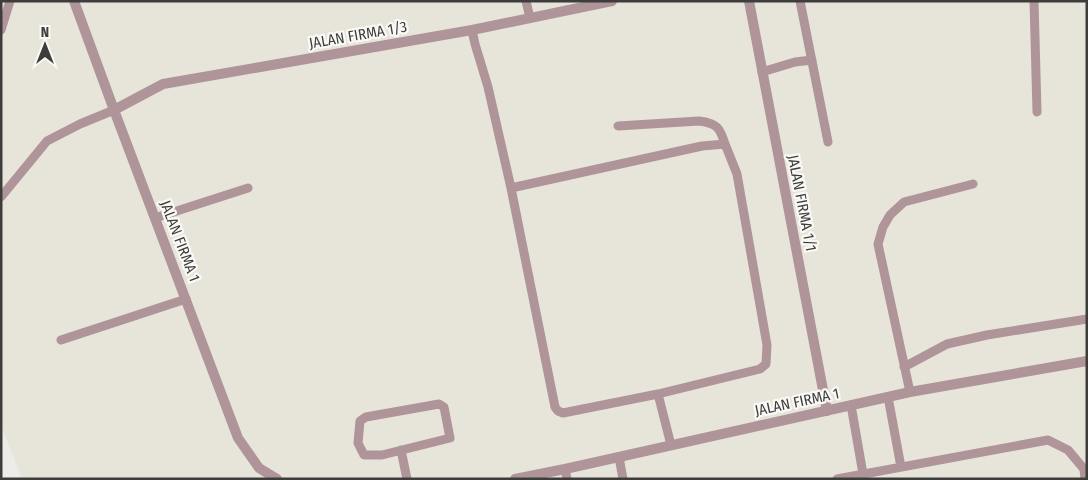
<svg xmlns="http://www.w3.org/2000/svg" width="1088" height="480" font-family="'Fira Sans Condensed',sans-serif">
<rect width="100%" height="100%" fill="#edece9"/>
<path fill="#e7e4d9" d="M1,1h1086v478h-1065l-21,-54z"/>
<g fill="none" stroke-linecap="round" stroke-linejoin="round">
<path stroke="#af9499" stroke-width="9" d="M526,1l4,17
M800,1l28,141
M1034,1l3,111
M1,30l9,-29
M472,30l3,14 13,43 23,101 44,219 3,4 5,2 95,-19 102,-25 6,-5 1,-19 -30,-171 -12,-30 -23,2 -191,42
M762,72l33,-10 17,-2
M618,126l81,-5c18,2 21,7 26,23
M1,197l46,-56 33,-17 34,-14
M155,218l93,-30
M61,340l125,-41
M904,367l43,-23 40,-9 100,-16
M910,392l-32,-148 5,-17 7,-12 14,-13 69,-18
M658,394l13,51
M888,397l13,70
M439,404l5,3 6,31 -68,17h-18l-6,-12 2,-22 6,-4z
M851,405l12,69
M401,450l6,29
M619,457l4,22
M565,469l2,10
M837,479l211,-39 20,10 16,19 1,10"/>
<path stroke="#af9499" stroke-width="10" d="M74,1l40,109 124,328 21,30 18,11
M749,1l78,410
M114,110l49,-26 309,-54 140,-29
M515,479l50,-10 345,-77 177,-31"/>
</g>
<g text-anchor="middle" stroke-width="4.5" stroke-linejoin="round" paint-order="stroke">
<g font-size="15" fill="#3d3d3c" stroke="#faf9f6">
<text transform="translate(358 35) rotate(-10)" y="5">JALAN FIRMA 1/3</text>
<text transform="translate(802 203) rotate(79)" y="5">JALAN FIRMA 1/1</text>
<text transform="translate(180 241) rotate(69)" y="5">JALAN FIRMA 1</text>
<text transform="translate(797 402) rotate(-12)" y="5">JALAN FIRMA 1</text>
</g>
</g>
<rect width="1088" height="480" fill="none" stroke="#3d3d3c" stroke-width="5"/>
<g transform="translate(45 45)" stroke="#faf9f6" stroke-width="4" paint-order="stroke">
<path d="M0-4L9 19L0 12L-9 19Z" fill="#3d3d3c"/>
<text y="-8" font-size="14" font-weight="bold" text-anchor="middle" fill="#3d3d3c">N</text>
</g>
</svg>
